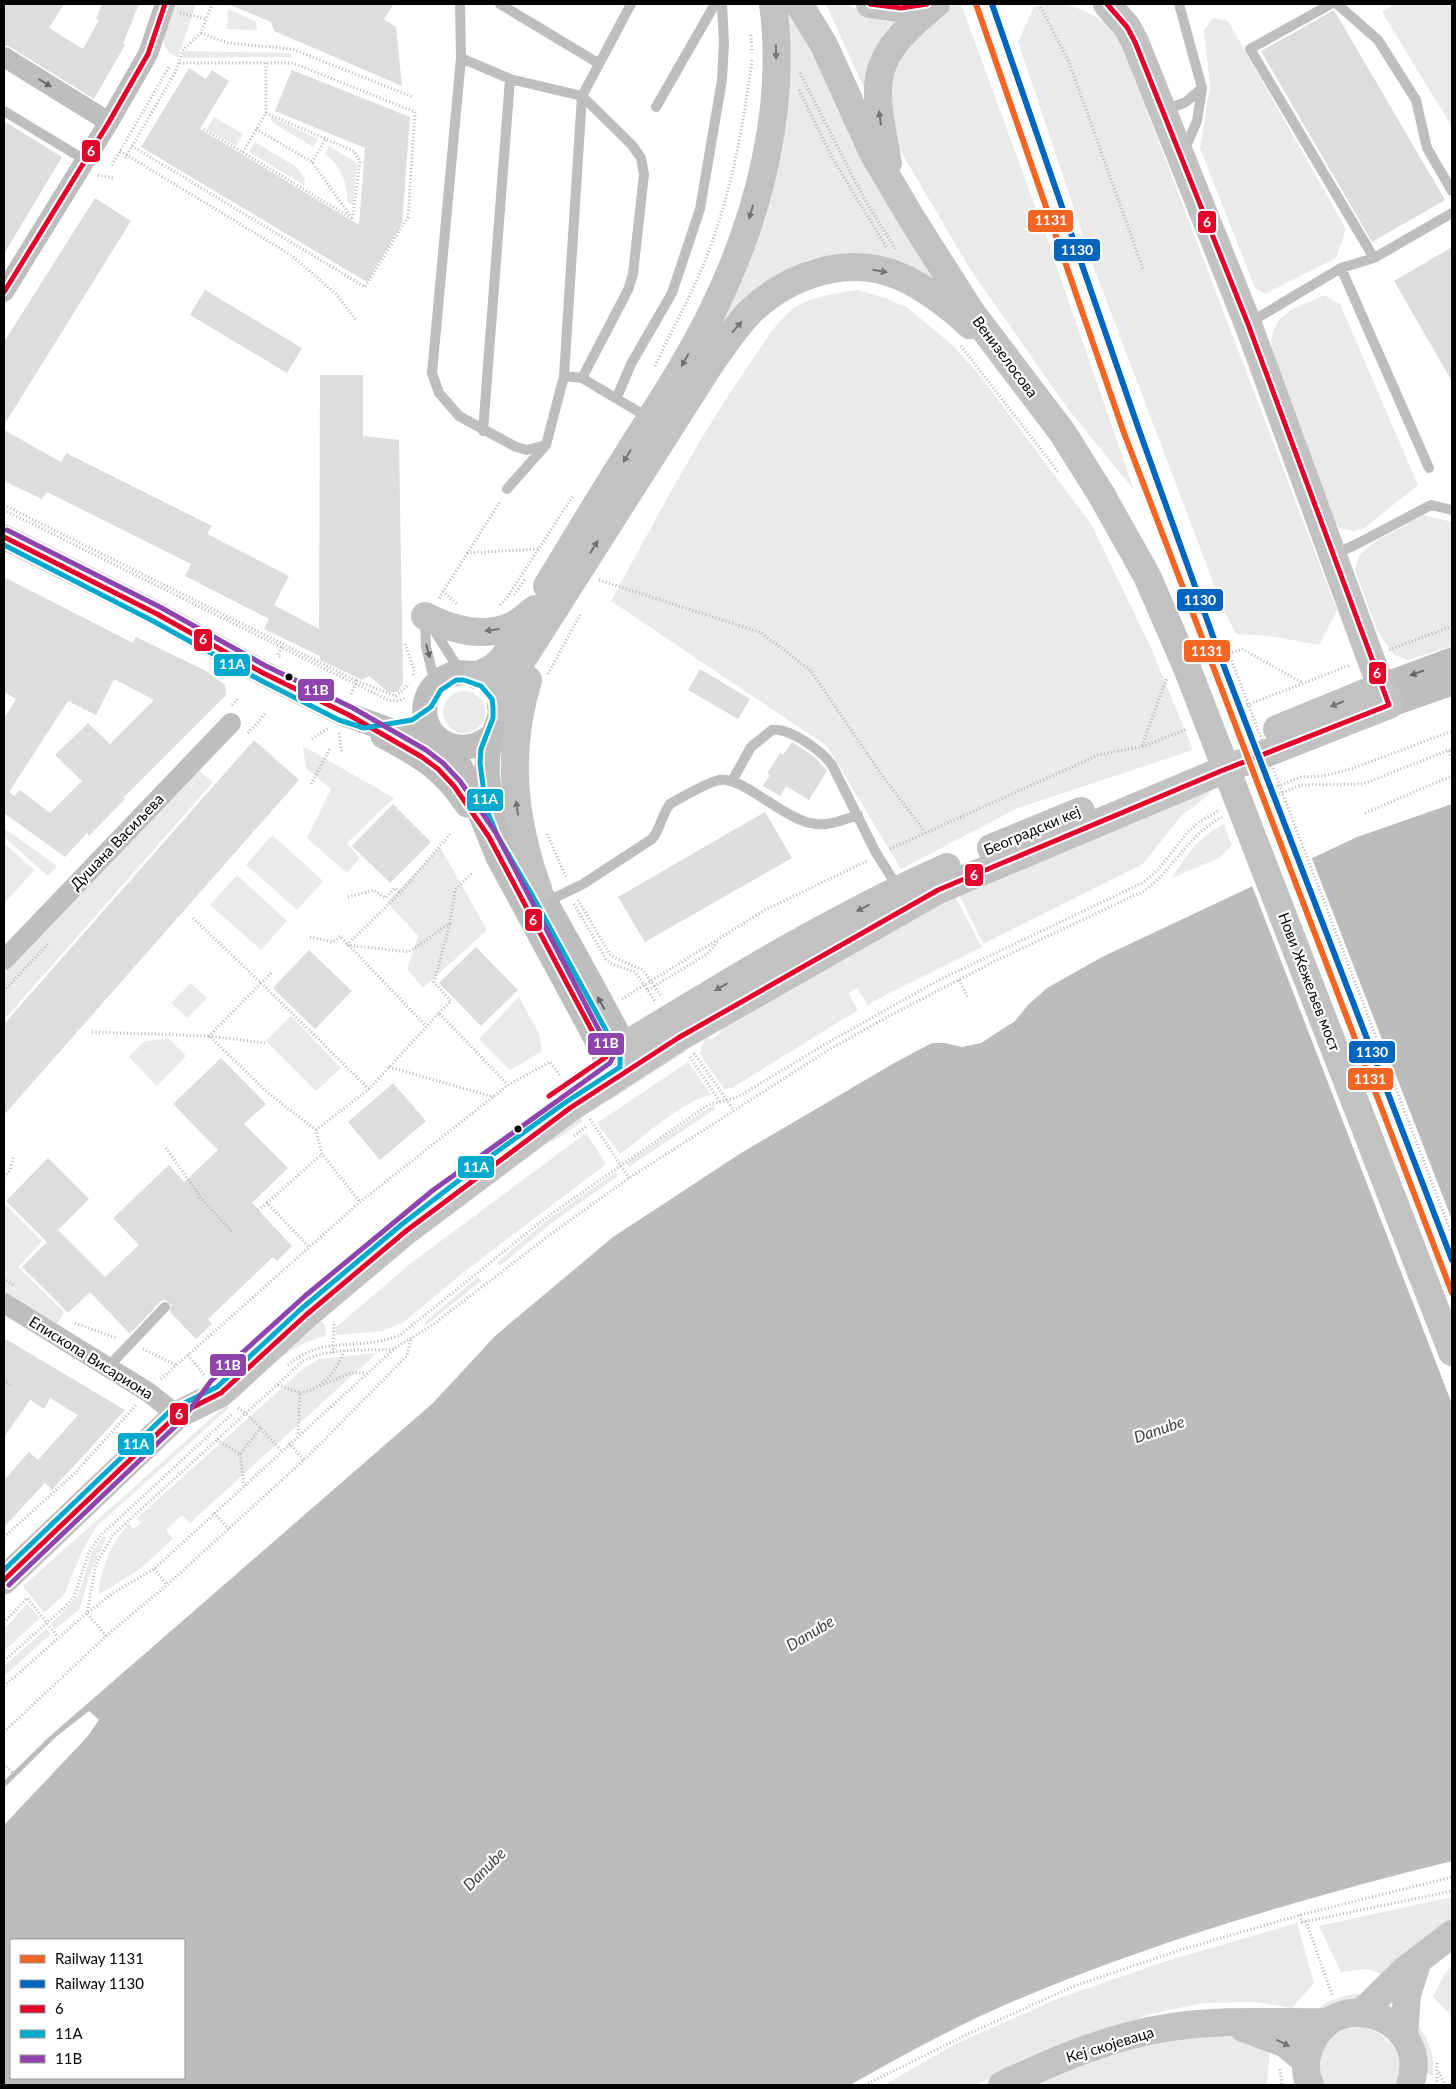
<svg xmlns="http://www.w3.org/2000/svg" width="1456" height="2089" font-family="Lato,sans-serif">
<rect width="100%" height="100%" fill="#fff"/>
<path fill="#eaeaea" d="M173,4h23l-18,53c-25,-8 -10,-34 -5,-53z
M781,4h10l152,282 -103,-32 -32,6 -32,15 -38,30 -37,49 49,-115z
M826,4h20l17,8 34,8 -13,16 -17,59z
M957,4h4l88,240 85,246 -66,-81 -98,-140 -77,-131 -3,-79 49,-49z
M1051,4c28,0 44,11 66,28l220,578 -18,35 -49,-9 -34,-2 -12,-23 -130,-343 -76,-226 16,-35z
M1395,4h57v123l-70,-115z
M228,9l28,13 1,8 -30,-1z
M1213,18l15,3 118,208 -10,29 -71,36 -10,-6 -55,-140 10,-63 -6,-55z
M184,51l104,2 5,4 -112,1z
M270,116l48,23 -5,8 -40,-24z
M214,117l29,17 -7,12 -29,-17z
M255,142l43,26 7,12 -1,5 -55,-33z
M329,146l28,17 -4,43 -6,-5c2,-16 -8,-38 -22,-47z
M857,290l26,7 25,11 43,36 27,29 113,151 61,126 41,100 -175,58 -117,61 -74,-123 -216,-145c45,-82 88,-165 142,-242 12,-17 24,-40 43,-52 18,-12 40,-13 61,-17z
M1324,295l16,9 78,181 -55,44 -10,2 -14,-3 -7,-13 -61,-168c0,-35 26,-39 53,-52z
M1424,515l28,7v124l-44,14 -14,-5 -17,-25 -22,-60 5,-16 16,-13z
M443 712a21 21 0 1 1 42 0a21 21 0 1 1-42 0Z
M303,746l91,52 -47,45 13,15 -13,15 -40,-35 24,-49 -25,-21z
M194,767l19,15 -209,238v-53z
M1205,782l5,12 -29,22 -38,48 -160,80 -25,-52z
M1224,824l8,21 -13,13 -47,20c16,-24 25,-40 52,-54z
M4,828l53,38 -9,10 -44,-39z
M272,835l51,46 -26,29 -51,-45z
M4,843l30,27 -30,34z
M440,847l47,83 -64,58 -16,-19 11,-33 -31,-34z
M237,875l50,46 -26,29 -51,-45z
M955,897l27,50 -95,47 -19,11 -11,-17 -9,5 10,17 -126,78 -8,1 -25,-36 5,-13 3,-3 3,3 9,-6 8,-14 172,-99z
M191,983l16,15 -20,20 -16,-15z
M519,997l20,37 3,17 -32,19 -31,-31z
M291,1016l50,52 -25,23 -50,-50z
M169,1039l17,17 -29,30 -28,-29 16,-16z
M681,1046l4,6 -75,48 -4,-5z
M688,1062l23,33c-22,2 -72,45 -91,59l-23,-31z
M713,1105l2,4 -86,58 -3,-4z
M578,1114l5,7 -30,21 -5,-7z
M586,1133l20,31 -146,111 -56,47 -22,9 -46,4v-8l74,-63z
M616,1172l2,4 -65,46 -53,44 -3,-4 53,-44z
M4,1203l38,38 -24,26 46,45 -9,16 -51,-36z
M478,1277l3,4 -55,44 -1,-3z
M319,1319l6,6 1,11c-38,8 -63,38 -90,63l-3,-4z
M377,1353l-187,170 -8,-8 -16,15 7,9 -32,29 -43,27c4,-27 12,-51 31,-71l5,5 7,-6 -4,-5 166,-149 16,-10z
M226,1405l3,3 -132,118 -14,23 -19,46 -20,18 -21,-27z
M104,1536l2,2 -16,36 -11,36 -24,19 -4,-5 27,-28 14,-44z
M27,1604l13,14 -36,33v-22z
M46,1629l5,5 -47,42v-10z
M1452,1897v29l-65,49 -21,-6 -25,3 -22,-46z
M1297,1923l17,60 -22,25 -38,-6 -50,1 -50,10 -75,26 -104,46h-91l73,-42 105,-46 108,-37z
M1452,1965v57l-3,-9 -16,-16 10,-20z
M1355,1994l11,1 -56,22c12,-16 27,-19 45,-23z
M1412,2021c17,13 23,35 21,56l-8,-6z
M1358,2026c28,4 54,31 36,59h-71c-10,-32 1,-53 35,-59z
M1200,2034l31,3 39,12 -3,36h-241l119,-46z"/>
<path fill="#bcbcbc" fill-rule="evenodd" d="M1452,804v1057c-148,37 -297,80 -438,140 -56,24 -111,54 -164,84h-846v-304l45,-44 384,-334 62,-67 118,-99 52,-34 76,-50 155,-91 36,-19h13l17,4 19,-4 34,-22 13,-16 19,-17 55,-31 255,-120zM11,1940h173v138h-173z"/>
<path fill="#fff" d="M1311,856l141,364v184l-201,-521z
M89,1711l10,9 -12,17 -83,88v-37l53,-52z"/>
<path fill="#ddd" fill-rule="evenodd" d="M4,4h60l-15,24 34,21 16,-29 -3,-1 6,-15h37l-16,40 2,1 -31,54 -84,-52 -6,-2z
M228,4h166l-10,15 12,8 6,59 -128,-55 -3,-9z
M1334,10l111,190 -73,42 -111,-191z
M189,68l17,11 6,-9 17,11 -29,48 159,96 6,-77 -90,-37 17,-41 118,47 -8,107 -35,58 -226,-135z
M4,121l58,36 -58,97z
M95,198l36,23 -127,204v-83z
M1452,247v134l-58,-100z
M205,290l97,58 -15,25 -97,-58z
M320,375h43v61l36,4 4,244 -6,8h-9l-19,-16 -7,4 -42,-20v-4l-56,-27 5,-10 -84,-43 6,-12 -144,-72 -5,7 -38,-18v-51l57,32 5,-9 146,73 -5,8 82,42 -15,29 45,24z
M4,577l129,66 3,-6 70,34 19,14 1,10 -103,103 2,1 -36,37 -2,-3 -22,24 -61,-44v-94l12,-20 -12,-7zM114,679l40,21 -44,44 -22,-21 -33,32 27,26 -32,32 -30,-23 -6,6 -5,-4 59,-91 28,14z
M700,669l50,30 -12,20 -50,-29z
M254,740l45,40 -295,335v-91z
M792,742l24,16 11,13 -18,29 -23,-14 -6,10 -17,-10 7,-11 -3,-1 13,-21 3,2z
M393,804l38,38 -41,41 -38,-37z
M765,812l27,46 -147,84 -27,-45z
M476,947l42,43 -37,36 -42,-43z
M309,950l43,41 -37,38 -42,-41z
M221,1058l45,46 -22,20 44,44 -36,35 40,43 -15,15 -4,-4 -65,62 4,5 -16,15 -26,-27 1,-7 -5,-5 -6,2 -30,32 -40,-42 -22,21 -46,-46 25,-25 -41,-41 42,-43 41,41 -31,31 47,47 34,-32 -26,-27 56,-53 15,17 34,-32 -45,-46z
M393,1083l33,38 -46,39 -32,-38z
M4,1338l121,72 -73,80 -7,-7 -41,44v-47l25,-28 9,8 40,-45 -28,-17 -6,11 -14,-9 -26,37z"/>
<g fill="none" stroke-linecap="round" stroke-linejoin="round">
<path stroke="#b8b8b8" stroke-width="3" stroke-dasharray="1 2.5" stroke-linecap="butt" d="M1039,4l30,58 74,207
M180,13l27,6
M201,33l27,10 64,6 121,48
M751,35l1,16
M800,73l66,129 31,49
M799,90l35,71 53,87
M266,113l88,38 6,10 -8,60
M204,129l149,90
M256,129l56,33 39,55
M132,146l233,141 43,-70 7,-105 -122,-49h-115
M120,151l171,104 45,39 20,26
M243,152l23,-39v-50
M125,158l51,-87 6,-20 19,-18 11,-29
M312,162l14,-23
M112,165l57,-98
M98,175l15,3
M961,346l98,127
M655,366c17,-37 39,-75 53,-113 24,-63 35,-127 44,-193
M4,505l353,176
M4,510l384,190 11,1 6,-3
M467,553l71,-4
M599,580l163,53 49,38 70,103 44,58
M443,591l14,13
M514,595l12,-17
M439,598l62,-98
M500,605l6,-6 67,-103
M405,644l9,25 -1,8
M1389,650l63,-24
M1229,654l13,-5 61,34
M280,657l-2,-2 4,-8
M548,674l33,-61
M351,694l6,-13 39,15 13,-12
M232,705l7,-7
M1227,713l123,-48
M248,733l18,-20
M339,733l3,21
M312,739l16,-11
M1142,746l25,-69
M1449,751l3,8
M311,784l20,-37
M1258,794l43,-17 22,-1 28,-7 101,-38
M1263,801l38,-16 62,-1 89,-35
M1365,813l87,-37
M547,834l20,45
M890,849l208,-94 43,-8 46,-18
M348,897l26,-7 11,8 10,-10 5,5
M578,900l33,56 32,14 19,27
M574,904l32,55 6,5 23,8 20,29
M193,918l68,65 -52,53 56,7
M310,937l23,5 7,-6 86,90
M347,945l62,7 41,-29 5,-33 17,-17
M347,945l53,-52 51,-60
M271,973l-10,10 108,106
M959,980l9,18
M648,990l59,-36 12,-14
M4,991l44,-47
M622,999l143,-89 102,-49
M439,1013l12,-12 -17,-19 16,-59
M92,1032l117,4 58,56 49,38 6,24 38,48
M694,1053l39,56
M690,1057l30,45
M389,1067l105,30
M590,1119l39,59
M316,1130l53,-41 70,-76 69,72
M574,1136l13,-10
M166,1148l35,50 32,35
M4,1177l6,-7 4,-15
M267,1203l55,-49
M258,1210l9,-7 41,43
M4,1278l9,7
M75,1323l41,15
M143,1349l33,16
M333,1353l1,-32
M188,1355l17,21
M288,1365c35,-31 71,-13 112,-30l147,-118 161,-112 30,-8 89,-54 112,-63 203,-97 15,-12 30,-38 12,-11 21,-12
M161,1379l199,-177 148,-117 42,-23 10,14
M4,1380l8,6
M278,1385l22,8 -2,43
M320,1386l30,-13h15
M300,1393c21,-3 38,-23 44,-42
M238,1408l11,8 32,34
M217,1440l23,14 21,-26
M289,1443l15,17
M240,1454l4,32
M214,1513l15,16
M4,1537l72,-65 60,-67
M154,1569l13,16
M4,1623l23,-25 31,39
M106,1636l-19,-23 9,-49 17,-29 190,-174c27,-14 61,-10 91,-12
M4,1661l64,-57 6,-7 15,-45 13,-18 130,-120
M4,1686l83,-73 26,-20 41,-24 241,-221 36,-22 116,-89 82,-59 201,-129 61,-34 106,-55 147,-69c31,-23 43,-55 78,-74
M4,1732l102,-96 61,-51 137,-125 103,-104 4,-19
M4,1764l11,11
M1300,1915l2,7 16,-3 134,-28
M1306,1921l26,74
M1280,2069l2,16
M1439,2072l6,13
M865,2085l101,-50 108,-49 106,-36 120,-35 152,-38
M1437,2085v-24"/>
<path stroke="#bebebe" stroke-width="10" d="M460,4l1,54 49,21 72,17 49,48 10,14 3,16 -11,100 -5,16 -46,88
M500,4l98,59
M631,4l-49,92 -18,280 18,2 67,40
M1179,4l23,84 -5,33 -13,30
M1331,4l-81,45 124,209
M1337,4l41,36 38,60 11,48 25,43
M461,58l-29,315 7,20 20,23 57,31 11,3 19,-5
M656,107l59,-103
M1165,110l21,-8 16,-14
M4,111l81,49
M1341,268l88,200
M1249,323l92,-55 33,-10 78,-45
M617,397l14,-33 41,-71 28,-84 22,-129 2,-37 -2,-39
M483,431l27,-352
M507,489l39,-44 18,-69
M1333,554l20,-8 78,-41 21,5
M425,619l1,28 9,36
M431,625l24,38 8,7
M732,781l19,-34 21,-17c17,-3 50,21 60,35l43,86 23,37
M546,902l37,-18 69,-45c9,-11 10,-25 18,-35 15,-8 33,-20 49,-24 23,-5 67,42 97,44 14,2 29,-5 42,-9
M107,1368l58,-61"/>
<path stroke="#bebebe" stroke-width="20" d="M4,57l105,65
M4,292l105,-170 39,-68 17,-50
M4,960l227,-237
M4,1303l144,89 29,23"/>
<path stroke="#bebebe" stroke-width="25" d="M4,537l153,77 106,59 79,40 50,18 48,9
M1382,686l70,-26
M1389,705l63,-22
M383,736c39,21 58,31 84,69
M449,746l16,30 33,81 108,200 4,6 17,8v-16l-3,-10c-28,-52 -56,-104 -86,-156 -16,-28 -38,-54 -46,-86 -4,-16 -6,-33 -4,-49 3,-23 24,-45 5,-68 -17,-20 -51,-17 -64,7 -19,39 29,75 66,40"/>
<path stroke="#c2c2c2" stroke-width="28" d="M799,4l25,41 49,108 39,66 59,93 91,120 39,62 46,82 40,92
M870,4l31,4 26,-4
M888,163c-16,-85 -21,-103 48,-159
M547,586c27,-44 53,-88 81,-132 30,-48 62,-95 86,-146 45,-92 73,-202 59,-304
M425,616c25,13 55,22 84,11 9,-3 18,-12 26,-18
M476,675c23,-6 29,-18 40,-37
M528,680c-22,73 -15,138 10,209
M501,707l6,-21 8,-15 192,-302c14,-20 27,-41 44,-58 38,-36 97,-57 148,-35 26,11 50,30 71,49
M1277,729l105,-43
M991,848l90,-37
M606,1057c111,-68 222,-137 341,-190
M4,1580l173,-165 44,-22 85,-78 100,-84 164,-123 108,-70 260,-148 283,-119 168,-66 -16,-40 -125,-341 -113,-282 -8,-15 -20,-23
M1362,2012l43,-42 47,-36
M1243,2028l41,15 22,18
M1404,2035l3,-40 11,-35
M1002,2085c54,-25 111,-50 170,-58 52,-8 104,-4 156,-5
M1310,2085c-6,-13 -5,-28 1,-41 28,-62 122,-23 99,41"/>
<path stroke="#b8b8b8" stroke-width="3" stroke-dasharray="1 2.5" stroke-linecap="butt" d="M1229,654l223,581"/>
<path stroke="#c2c2c2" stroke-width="28" d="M1187,668l265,684"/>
<g stroke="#fff" stroke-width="9">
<path id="bus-1" d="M870,4l31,4 26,-4
M4,292l105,-170 39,-68 17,-50
M4,537l153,77 106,59 86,42 73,42 16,12 16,17 35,51 117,220 -57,39
M4,1580l173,-165 44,-22 85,-78 100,-84 164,-123 108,-70 260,-148 283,-119 168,-66 -141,-381 -113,-282 -8,-15 -20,-23"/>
</g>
<g stroke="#fff" stroke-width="9">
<path id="bus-2" d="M4,545l149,76 107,59 79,40 25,8 48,-8 19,-13 10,-17 15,-10h8l17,6 11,13 1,8v11l-12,31 -1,14 6,45 11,27 34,58 89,163v11l-54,35 -82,59 -83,64 -100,84 -84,78 -45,22 -168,161"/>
</g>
<g stroke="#fff" stroke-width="9">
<path id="bus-3" d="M7,530l153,77 106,59 87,42 73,42 17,13 17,18 36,52 117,224 -3,6 -178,128 -127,105 -94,85 -29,39 -173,165"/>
</g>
<use href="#bus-1" stroke="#e4002b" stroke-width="5"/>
<use href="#bus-2" stroke="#00a9ce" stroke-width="5"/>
<use href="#bus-3" stroke="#8e44ad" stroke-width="5"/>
<g stroke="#fff" stroke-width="10">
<path id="rail-1" d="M976,4l148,429 328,860"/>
</g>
<g stroke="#fff" stroke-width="10">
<path id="rail-2" d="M992,4l147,426 81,226 232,604"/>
</g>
<use href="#rail-1" stroke="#f26522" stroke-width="6"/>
<use href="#rail-2" stroke="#0065bd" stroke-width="6"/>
</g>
<defs><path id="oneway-solid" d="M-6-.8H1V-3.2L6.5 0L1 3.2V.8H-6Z" transform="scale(1.25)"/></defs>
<g fill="#747474">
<use href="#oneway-solid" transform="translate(776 52) rotate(89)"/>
<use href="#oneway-solid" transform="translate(880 118) rotate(-98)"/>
<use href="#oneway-solid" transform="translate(751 212) rotate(106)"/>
<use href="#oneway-solid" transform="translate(880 271) rotate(10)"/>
<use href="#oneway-solid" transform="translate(737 327) rotate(-49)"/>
<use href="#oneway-solid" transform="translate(685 360) rotate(119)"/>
<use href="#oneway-solid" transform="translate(627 456) rotate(122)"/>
<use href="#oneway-solid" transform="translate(594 547) rotate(-58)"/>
<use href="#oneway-solid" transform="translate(492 630) rotate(173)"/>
<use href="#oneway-solid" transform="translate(1337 704) rotate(158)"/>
<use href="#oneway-solid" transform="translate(517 808) rotate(-98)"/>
<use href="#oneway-solid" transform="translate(863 908) rotate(152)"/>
<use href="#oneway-solid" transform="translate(721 987) rotate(150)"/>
<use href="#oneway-solid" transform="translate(1283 2043) rotate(26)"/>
</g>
<g fill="#686868">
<use href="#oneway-solid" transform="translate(45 83) rotate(32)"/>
<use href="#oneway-solid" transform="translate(428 651) rotate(75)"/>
<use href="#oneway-solid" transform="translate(1417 673) rotate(160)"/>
<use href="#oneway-solid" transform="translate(601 1003) rotate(-119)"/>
</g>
<g fill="#000" stroke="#fff" stroke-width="2">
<circle cx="289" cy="677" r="4.5"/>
<circle cx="518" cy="1129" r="4.5"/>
</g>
<g text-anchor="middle" stroke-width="4.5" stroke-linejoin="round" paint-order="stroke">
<g font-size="15" fill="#000" stroke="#fff">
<text transform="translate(1005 357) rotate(53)" y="5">Венизелосова</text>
<text transform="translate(1032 831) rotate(-23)" y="5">Београдски кеј</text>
<text transform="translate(117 842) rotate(-46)" y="5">Душана Васиљева</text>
<text transform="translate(1309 982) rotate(69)" y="5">Нови Жежељев мост</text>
<text transform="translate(91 1358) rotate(32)" y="5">Епископа Висариона</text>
<text transform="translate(1110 2045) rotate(-17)" y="5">Кеј скојеваца</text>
</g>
<g font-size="16" font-style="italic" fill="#414141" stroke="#fff">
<text transform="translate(1159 1429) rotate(-19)" y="6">Danube</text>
<text transform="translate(810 1633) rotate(-31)" y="6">Danube</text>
<text transform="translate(484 1869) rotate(-45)" y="6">Danube</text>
</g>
</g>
<g stroke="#fff" stroke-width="2">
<rect x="81" y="139" width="20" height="24" rx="5" fill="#e4002b"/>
<rect x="1027" y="209" width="47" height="24" rx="5" fill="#f26522"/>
<rect x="1197" y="210" width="20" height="24" rx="5" fill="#e4002b"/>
<rect x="1053" y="238" width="48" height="24" rx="5" fill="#0065bd"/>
<rect x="1176" y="588" width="48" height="24" rx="5" fill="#0065bd"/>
<rect x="193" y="628" width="20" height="24" rx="5" fill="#e4002b"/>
<rect x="1183" y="639" width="48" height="24" rx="5" fill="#f26522"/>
<rect x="213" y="653" width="38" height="24" rx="5" fill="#00a9ce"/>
<rect x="1368" y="661" width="19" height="24" rx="5" fill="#e4002b"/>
<rect x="297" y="678" width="38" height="24" rx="5" fill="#8e44ad"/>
<rect x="466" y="788" width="38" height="24" rx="5" fill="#00a9ce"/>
<rect x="964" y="863" width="20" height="24" rx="5" fill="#e4002b"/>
<rect x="524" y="908" width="19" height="24" rx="5" fill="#e4002b"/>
<rect x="587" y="1032" width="38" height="24" rx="5" fill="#8e44ad"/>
<rect x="1348" y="1040" width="48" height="24" rx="5" fill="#0065bd"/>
<rect x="1347" y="1067" width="47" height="24" rx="5" fill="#f26522"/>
<rect x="457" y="1155" width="38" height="24" rx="5" fill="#00a9ce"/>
<rect x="209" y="1353" width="38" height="24" rx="5" fill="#8e44ad"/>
<rect x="169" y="1402" width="20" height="24" rx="5" fill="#e4002b"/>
<rect x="117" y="1432" width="38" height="24" rx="5" fill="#00a9ce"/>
</g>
<g font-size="14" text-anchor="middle" font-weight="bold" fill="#fff">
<text x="91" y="156">6</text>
<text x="1051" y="225">1131</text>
<text x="1207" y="227">6</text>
<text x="1077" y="255">1130</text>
<text x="1200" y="605">1130</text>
<text x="203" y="644">6</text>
<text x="1207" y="656">1131</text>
<text x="232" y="669">11A</text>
<text x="1377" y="678">6</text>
<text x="316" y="695">11B</text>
<text x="485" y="804">11A</text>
<text x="974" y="880">6</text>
<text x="533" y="925">6</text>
<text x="606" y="1048">11B</text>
<text x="1372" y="1057">1130</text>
<text x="1370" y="1084">1131</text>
<text x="476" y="1172">11A</text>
<text x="228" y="1370">11B</text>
<text x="179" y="1419">6</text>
<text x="136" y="1449">11A</text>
</g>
<rect width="1456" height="2089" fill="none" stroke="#000000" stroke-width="10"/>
<rect x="10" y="1939" width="175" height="140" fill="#ffffff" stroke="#999999"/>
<rect x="20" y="1955" width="25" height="8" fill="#f26522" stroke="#999999"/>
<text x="55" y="1964" font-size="15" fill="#000000">Railway 1131</text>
<rect x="20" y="1980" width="25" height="8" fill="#0065bd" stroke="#999999"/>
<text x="55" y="1989" font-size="15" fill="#000000">Railway 1130</text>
<rect x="20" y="2005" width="25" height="8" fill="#e4002b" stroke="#999999"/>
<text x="55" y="2014" font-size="15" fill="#000000">6</text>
<rect x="20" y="2030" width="25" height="8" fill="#00a9ce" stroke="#999999"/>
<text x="55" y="2039" font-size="15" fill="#000000">11A</text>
<rect x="20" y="2055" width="25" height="8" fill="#8e44ad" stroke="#999999"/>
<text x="55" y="2064" font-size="15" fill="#000000">11B</text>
</svg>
